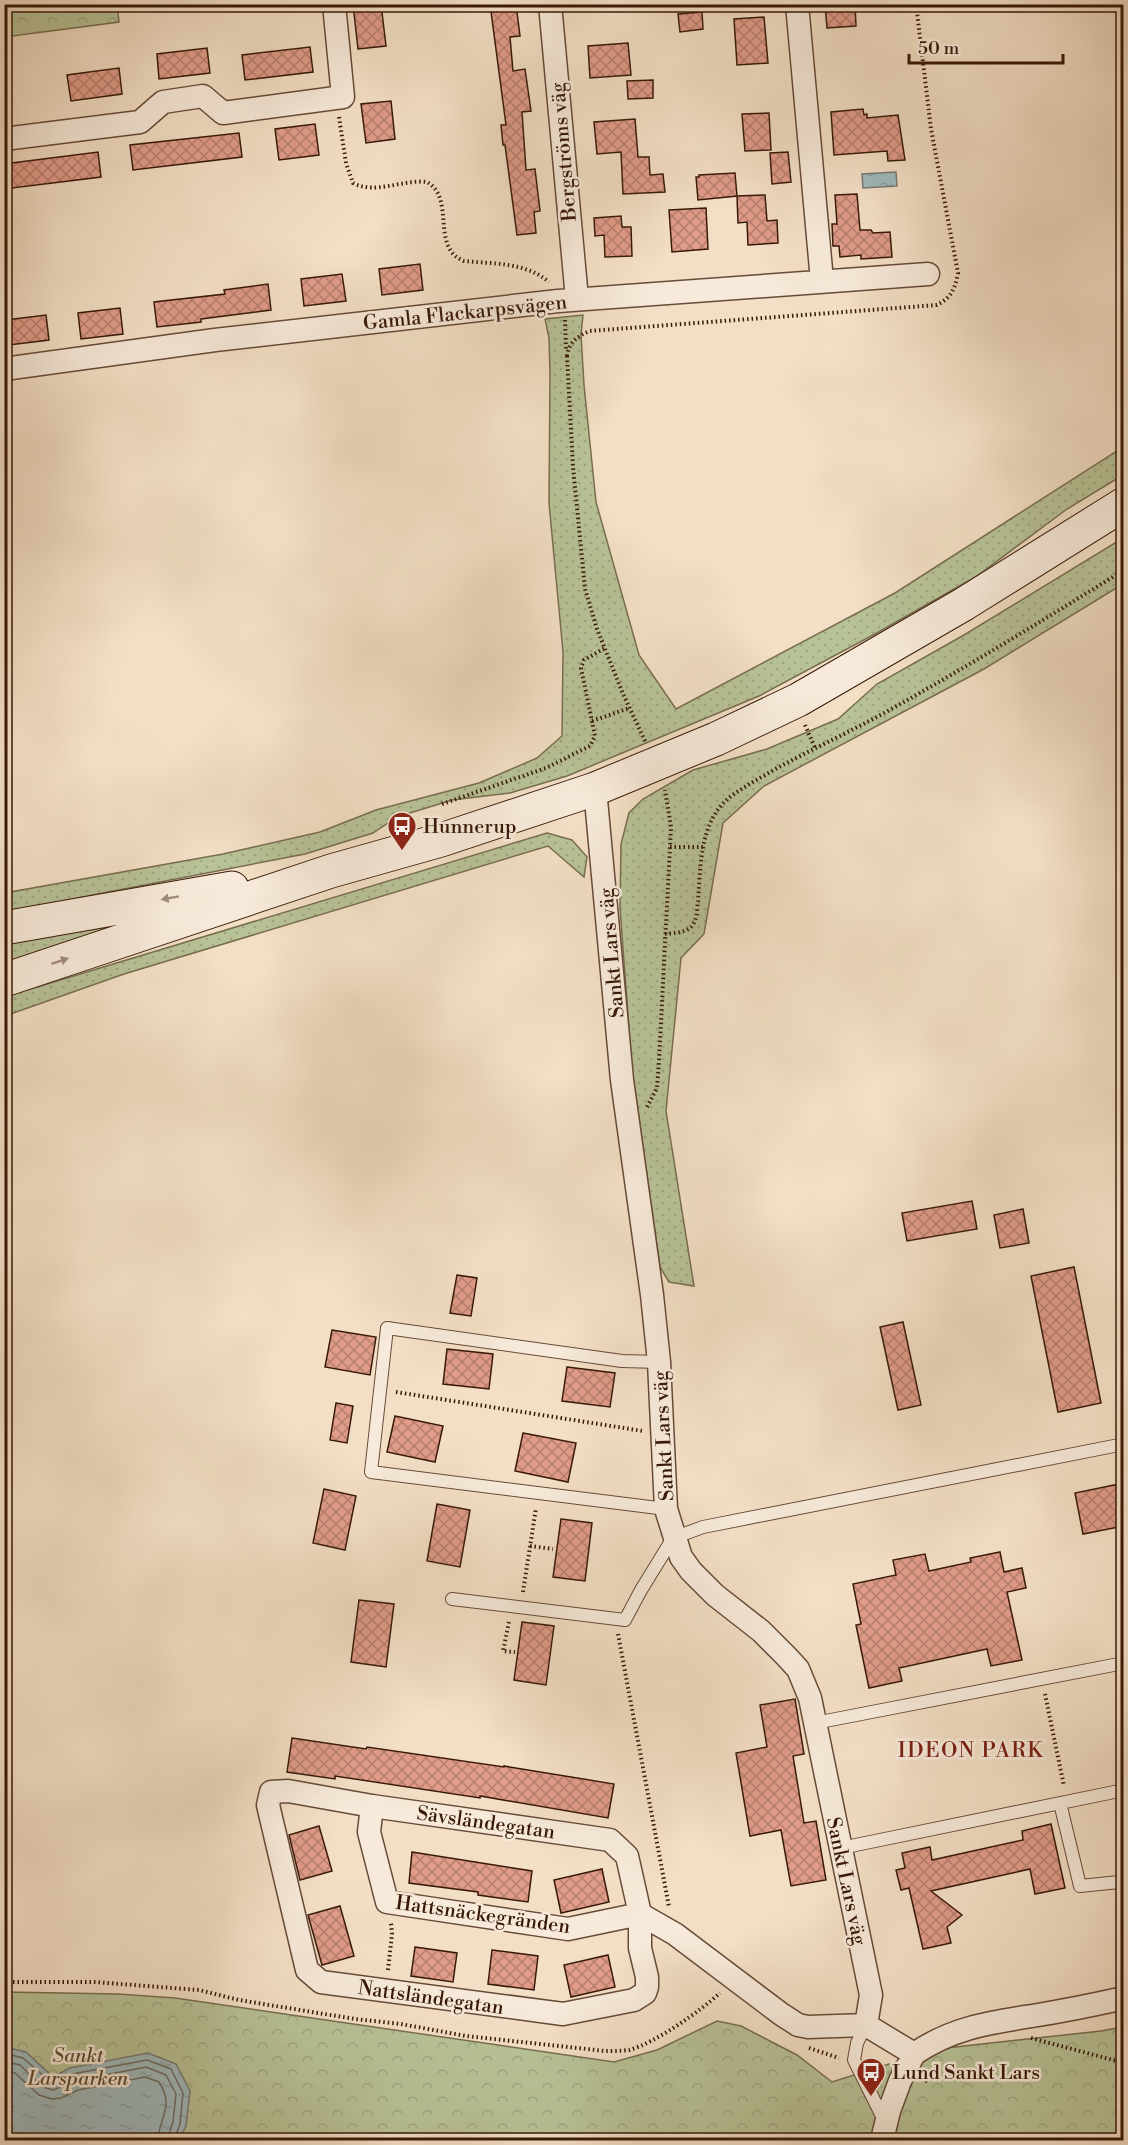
<svg xmlns="http://www.w3.org/2000/svg" width="1128" height="2145" font-family="'Libre Bodoni',serif">
<defs>
<pattern id="grass-dots" width="8" height="8" patternUnits="userSpaceOnUse" patternTransform="scale(1.5)"><rect width="8" height="8" fill="#b8c297"/><path d="M2 2h.1M6 6h.1" fill="none" stroke="#9fa681" stroke-width="1.8" stroke-linecap="round"/></pattern>
<pattern id="park-crowns" width="20" height="18" patternUnits="userSpaceOnUse" patternTransform="scale(1.5)"><rect width="20" height="18" fill="#b8c297"/><path d="M2 6a3 3 0 1 1 6 0M12 15a3 3 0 1 1 6 0" fill="none" stroke="#9fa681"/></pattern>
<pattern id="water-ripples" width="26" height="14" patternUnits="userSpaceOnUse" patternTransform="scale(1.5)"><rect width="26" height="14" fill="#9fbabe"/><path d="M2 4q2-2 4 0t4 0M15 11q2-2 4 0t4 0" fill="none" stroke="#8a9fa2"/></pattern>
<pattern id="building-cross-hatch" width="8" height="8" patternUnits="userSpaceOnUse" patternTransform="scale(1.5)"><rect width="8" height="8" fill="#e09b89"/><path d="M0 0l8 8M0 8l8-8" fill="none" stroke="#b77e6e"/></pattern>
</defs>
<rect width="100%" height="100%" fill="#f3dfc6"/>
<filter id="stains"><feTurbulence type="fractalNoise" baseFrequency=".00333" numOctaves="4"/><feColorMatrix values="0 0 0 0 .2 0 0 0 0 .09 0 0 0 0 .02 0 0 0 .5 -.17"/></filter>
<radialGradient id="worn" r=".72"><stop offset=".6" stop-color="#630" stop-opacity="0"/><stop offset="1" stop-color="#630" stop-opacity=".3"/></radialGradient>
<path fill="url(#grass-dots)" stroke="#786e50" stroke-width="1.5" d="M583,315l-2,20 3,50 12,117 43,153 37,54 219,-116 228,-146v28l-56,34 -90,67 -102,58 -116,62 -192,80 -57,17 -58,7 -55,17 -24,16 -68,21 -300,58v-19l218,-39 97,-22 56,-22 103,-27 58,-25 25,-22 1,-84 -14,-149 1,-128 -1,-37 -4,-19z
M1123,538v46l-139,85 -220,117 -41,37 -19,111 -23,24 -15,153 28,175 -25,-4 -9,-15 -28,-199 -12,-160 1,-64 8,-31 14,-14 50,-29 74,-21 71,-30 39,-35 87,-49z
M547,833l25,7 15,17 -3,20 -36,-31 -424,128 -119,42 -1,-19z
M119,920v11l-114,36v-25z"/>
<path fill="url(#park-crowns)" stroke="#786e50" stroke-width="1.5" d="M4,5h113l2,17 -114,15z
M5,1992l113,2 57,4 439,64 43,-12 60,-29 24,5 56,29 35,27 105,-33 164,-18 22,-4v113h-1118z"/>
<path fill="url(#water-ripples)" stroke="#767a75" stroke-width="1.5" d="M896,172l1,14 -34,2 -1,-14z
M5,2047l21,5 27,25 17,-9 78,-15 28,11 14,27 -4,35 -7,14h-174z"/>
<g fill="none" stroke-linecap="round" stroke-linejoin="round">
<path stroke="#6c6a63" stroke-width="1.5" d="M4,2053l19,5 29,25 20,-9 75,-14 24,9 12,24 -3,31 -6,16
M4,2061l16,4 23,22 10,3 22,-9 71,-14 20,8 10,19 -3,28 -6,18
M4,2070l11,3 24,22 13,4 9,-1 17,-8 67,-13 14,5c16,25 0,35 -1,58"/>
</g>
<path fill="url(#building-cross-hatch)" stroke="#381908" stroke-width="1.5" d="M353,4h28l5,42 -28,3z
M490,4h26l4,32 -10,1 3,34 12,-2 6,42 -9,1 4,58 9,-1 5,42 -6,1 2,21 -19,2 -12,-90h-2l-2,-20h5z
M825,4h30l1,22 -29,2z
M702,12l1,17 -23,3 -2,-18z
M764,17l4,46 -31,2 -3,-46z
M628,43l3,32 -41,3 -2,-32z
M310,47l3,25 -68,8 -3,-25z
M207,48l3,25 -51,6 -2,-25z
M119,68l3,26 -51,7 -4,-26z
M653,80v18l-25,1 -1,-18z
M391,101l4,38 -29,4 -5,-39z
M863,109l1,6 3,-1v4l31,-3 7,45 -17,1 -1,-10 -53,4 -3,-43z
M769,113l2,37 -26,1 -3,-37z
M635,119l3,38h11l1,18 13,-1 2,18 -42,2 -2,-42 -24,2 -3,-32z
M315,124l4,31 -40,5 -4,-31z
M239,133l3,24 -109,13 -3,-25z
M98,152l3,25 -97,12v-25z
M788,152l3,30 -19,2 -2,-31z
M735,173l2,23 -39,4 -2,-23h3v-2z
M857,194l3,36h11l2,3 17,-1 2,25 -31,2v-4l-21,2 -1,-11h-6l-1,-22h5l-2,-29z
M765,195l2,26 10,-1 1,23 -30,2 -1,-23 -9,1 -1,-27z
M706,208l2,41 -36,3 -3,-42z
M621,216l1,11h9l1,29 -27,1 -1,-22 -9,1 -1,-18z
M420,264l3,26 -41,5 -3,-26z
M342,274l4,27 -42,5 -3,-27z
M268,284l3,26 -70,9v3l-44,5 -3,-25 71,-8 -1,-4z
M120,308l3,26 -42,5 -3,-26z
M46,315l3,25 -40,5 -3,-25z
M972,1201l5,28 -70,12 -5,-28z
M1023,1209l6,34 -29,5 -6,-33z
M1074,1267l27,136 -43,9 -27,-136z
M457,1275l20,3 -6,38 -21,-3z
M903,1322l18,83 -23,5 -18,-83z
M332,1330l44,7 -6,38 -45,-8z
M447,1349l46,5 -4,35 -46,-5z
M567,1367l48,6 -5,34 -48,-6z
M336,1403l17,3 -6,37 -17,-3z
M395,1416l48,10 -8,36 -48,-10z
M523,1433l53,10 -8,39 -53,-11z
M1124,1483v43l-41,8 -8,-41z
M324,1489l32,7 -11,54 -32,-7z
M437,1504l33,6 -10,57 -33,-6z
M561,1519l31,4 -7,58 -32,-4z
M1000,1552l4,20 18,-4 4,20 -19,4 15,68 -31,6 -4,-17 -88,19 3,13 -33,7 -13,-63 5,-1 -8,-40 43,-9 -3,-15 32,-6 4,17 42,-9 -1,-4z
M359,1600l35,4 -8,63 -35,-5z
M522,1622l32,4 -8,59 -32,-5z
M795,1699l9,55 -11,2 11,67 12,-2 10,59 -35,6 -10,-56 -31,6 -14,-83 31,-6 -7,-42z
M292,1738l74,11 1,-2 137,20v-1l110,18 -6,34 -128,-22v2l-145,-22v3l-48,-7z
M1051,1824l14,64 -30,6 -5,-25 -99,22 31,24 -15,12 4,16 -28,6 -14,-61 -8,2 -5,-20 9,-2 -3,-15 28,-6 2,13 91,-20 -1,-9z
M319,1826l13,45 -32,9 -11,-45z
M412,1852l120,19 -4,31 -50,-7v-3l-69,-9z
M602,1869l7,33 -48,11 -7,-33z
M340,1906l14,50 -32,9 -14,-50z
M415,1947l42,6 -4,29 -42,-6z
M492,1950l46,6 -4,34 -46,-6z
M608,1955l7,32 -44,10 -7,-32z"/>
<g fill="none" stroke-linecap="round" stroke-linejoin="round">
<g stroke="#674a38" stroke-width="14">
<path id="lane" d="M659,1362l-37,-1 -235,-33 -16,144 295,37
M452,1599l173,21 16,-30 32,-52 30,-11 421,-83
M815,1723l309,-60
M1060,1803l20,83 39,-4
M841,1848l283,-58
M866,2025l-9,18 -3,17 31,62"/>
</g>
<g stroke="#674a38" stroke-width="25">
<path id="street" d="M550,4l27,295
M797,4l25,277
M4,139l136,-17 23,-20 40,-6 20,17 120,-16 -9,-93
M4,369l211,-29 343,-39 370,-27
M595,789l27,291 30,215 7,67 7,147 15,48 10,14 24,24 46,36 25,25 12,13 12,29 61,297 -5,30
M372,1806l-3,26 18,70 181,27 72,-15v34l7,29v10l-2,6 -11,7 -71,14 -242,-32 -14,-12 -39,-165 3,-13 17,-1 84,15 238,34 17,16 13,58 35,20 106,80 17,11 10,2 58,-2 48,29 -14,27 -11,30 -7,29
M914,2054c38,-26 74,-31 118,-38 31,-5 61,-11 92,-18"/>
</g>
<g stroke="#381908" stroke-width="35">
<path id="secondary" d="M4,928l228,-40
M4,980l327,-109 110,-31 154,-51 121,-50 82,-39 166,-96 160,-100"/>
</g>
<path stroke="#381908" stroke-width="4" stroke-dasharray="1.5 3" stroke-linecap="butt" d="M4,10l27,-6
M339,117l7,46 7,20c23,12 50,-4 74,-1 29,16 3,66 37,79 30,3 61,1 85,21
M565,320l1,29
M567,356c2,-14 10,-19 22,-25l348,-26c14,-7 18,-16 21,-32l-27,-144 -15,-125
M567,356l6,111 12,122 12,40 26,65 22,47
M592,721l37,-13
M805,725l10,23
M442,804l104,-36 44,-22 5,-10 -14,-68 3,-8 21,-12
M670,847h33
M665,934c8,-1 20,-1 26,-7 6,-6 6,-17 7,-26 3,-37 1,-83 36,-107 48,-32 101,-54 152,-82 81,-45 159,-93 238,-142
M647,1107l10,-19 2,-27 12,-234 -6,-37
M396,1392l247,39
M530,1546l23,3
M523,1592l13,-84
M509,1622l-6,29 12,1
M618,1634l51,273
M1045,1694l19,92
M388,1970l4,-36 -1,-11
M4,1982h90l105,8 40,10 116,19 46,5 65,12 139,15c8,0 16,0 24,-1 26,-7 70,-38 91,-57
M1031,2038l93,25
M809,2048l30,10
M925,2082l12,-15"/>
<use href="#lane" stroke="#f7eada" stroke-width="12"/>
<use href="#street" stroke="#f7eada" stroke-width="22"/>
<use href="#secondary" stroke="#f7eada" stroke-width="33"/>
</g>
<defs><path id="oneway-solid" d="M-6-.8H1V-3.2L6.5 0L1 3.2V.8H-6Z" transform="scale(1.5)"/></defs>
<g fill="#a18c7c">
<use href="#oneway-solid" transform="translate(170 898) rotate(170)"/>
<use href="#oneway-solid" transform="translate(60 961) rotate(-18)"/>
</g>
<defs>
<g id="bus-pin" transform="scale(1.5)"><path d="M0 17L-7.5 6A9.5 9.5 0 1 1 7.5 6Z" fill="#8f2418" stroke="#f7eada"/><path d="M-5-6H5V4H4V6H2V4H-2V6H-4V4H-5ZM-3.5-4V0h7V-4ZM-3.5 1.2v1.5H-2V1.2ZM2 1.2v1.5H3.5V1.2Z" fill="#fff"/></g>
</defs>
<g fill-rule="evenodd">
<use href="#bus-pin" x="402" y="826"/>
<use href="#bus-pin" x="871" y="2072"/>
</g>
<g text-anchor="middle" stroke-width="5" stroke-linejoin="round" paint-order="stroke">
<g font-size="20" fill="#381908" stroke="#f7eada">
<text transform="translate(563 152) rotate(-95)" y="7">Bergströms väg</text>
<text transform="translate(465 312) rotate(-6)" y="7">Gamla Flackarpsvägen</text>
<text transform="translate(611 953) rotate(-95)" y="7">Sankt Lars väg</text>
<text transform="translate(663 1436) rotate(-93)" y="7">Sankt Lars väg</text>
<text transform="translate(486 1822) rotate(8)" y="7">Sävsländegatan</text>
<text transform="translate(847 1881) rotate(78)" y="7">Sankt Lars väg</text>
<text transform="translate(483 1914) rotate(8)" y="7">Hattsnäckegränden</text>
<text transform="translate(431 1997) rotate(8)" y="7">Nattsländegatan</text>
</g>
<g font-size="20" fill="#381908" stroke="#f7eada" text-anchor="start">
<text x="423" y="833">Hunnerup</text>
<text x="892" y="2079">Lund Sankt Lars</text>
</g>
<g font-size="20" font-style="italic" fill="#5e4c33" stroke="#f7eada">
<text x="78" y="2062">Sankt<tspan x="78" dy="23">Larsparken</tspan></text>
</g>
<g font-size="21" letter-spacing="1.5" fill="#7a1f14" stroke="#f7eada">
<text x="971" y="1757">IDEON PARK</text>
</g>
</g>
<rect width="1128" height="2145" fill="none" stroke="#f3dfc6" stroke-width="24"/>
<rect x="6" y="6" width="1116" height="2133" fill="none" stroke="#381908" stroke-width="3"/>
<rect x="12" y="12" width="1104" height="2121" fill="none" stroke="#381908" stroke-width="1.5"/>
<path d="M909 54v9h154v-9" fill="none" stroke="#381908" stroke-width="3"/>
<text x="918" y="54" font-size="18" fill="#381908" stroke="#f7eada" stroke-width="4.5" paint-order="stroke">50 m</text>
<rect width="100%" height="100%" filter="url(#stains)"/>
<rect width="100%" height="100%" fill="url(#worn)"/>
</svg>
